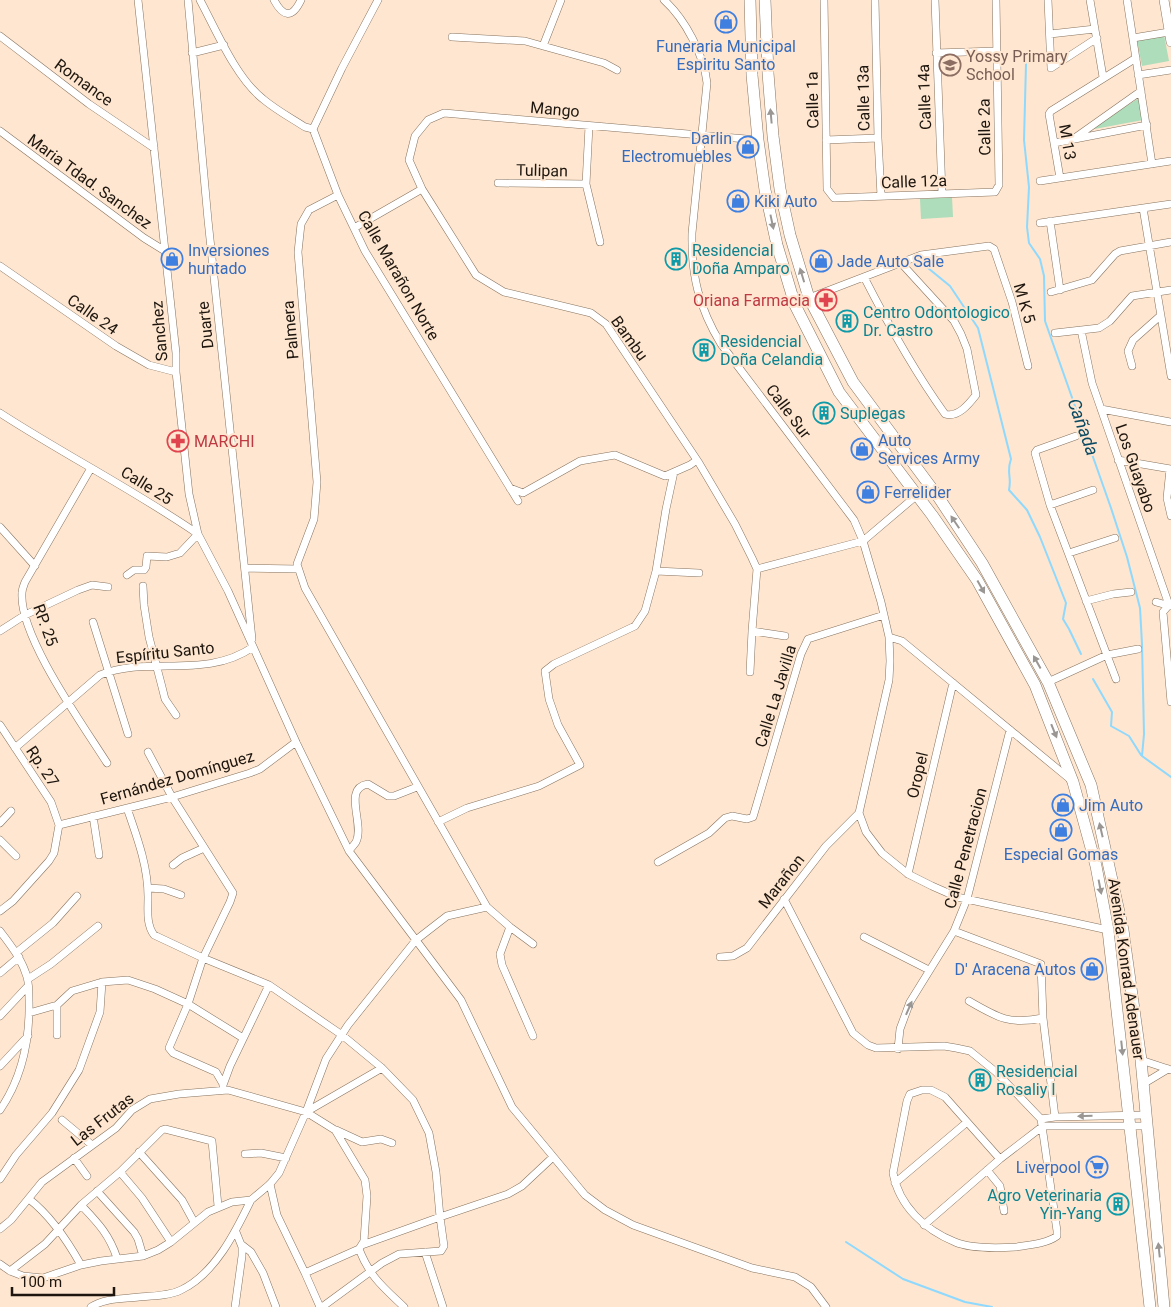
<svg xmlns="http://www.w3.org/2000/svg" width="1171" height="1307" font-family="Roboto,sans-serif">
<rect width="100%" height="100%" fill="#fee6d0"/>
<path fill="#adddba" d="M1164,35l5,26 -27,5 -5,-26z
M1139,98l4,22 -54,10z
M952,197l1,20 -32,2 -1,-20z"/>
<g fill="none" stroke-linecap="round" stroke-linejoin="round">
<path stroke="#8ed9fd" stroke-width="2" d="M1026,64l-2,76 5,47 -2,40 2,16 11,16 4,17 1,45 66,187 16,49 13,51 2,36 2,90 -2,22 29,21
M928,268l22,18 28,42 33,131c-5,14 1,17 -2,31l18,20 13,27 26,66 -3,16 6,10 12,25
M1093,679l19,33 -1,14 18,10 12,19
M846,1242l57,37 62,23 27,5"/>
<g stroke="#87735f" stroke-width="8">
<path id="minor" d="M138,0l38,353v19l13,122 9,40 30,57 68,151 53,109 112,149 51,107 73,88 20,15 28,15 119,43 43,9 16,10 15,20
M188,0l20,220 44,419
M200,0c16,30 36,78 63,99 13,11 28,19 42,28l8,2
M274,0c9,17 18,19 27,0
M378,0l-36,68 -29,61 25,66 27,56 153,250
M664,0c21,19 40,55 43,83l-15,150c-1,42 7,75 29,111l133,176 9,21 18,61 8,35 1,24 -1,19 -30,133
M824,0l3,189 7,9 161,-6 4,-7 -3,-185
M875,0l3,138 3,58
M935,0l7,194
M1048,0l3,68 46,-30
M1090,0l13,77
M1127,0l25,164
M1050,34l45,-5
M0,36l89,68 65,44
M452,37l73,4 79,22 13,7
M1133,38l36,-6
M543,46l18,-46
M192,53l32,-8
M936,53l60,-2
M1138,75l33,-5
M589,126l-3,58 14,58
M0,131l144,107 21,13
M1076,137l65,-46
M758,140l-314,-27 -16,7 -13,16 -6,24 13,29 54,86 28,17 87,21 15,11 93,139 36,61 17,34 5,11 -5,62 33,5
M826,140l52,-2
M1054,143l93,-18
M1060,178l-11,-64 2,-3 85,-53
M1040,181l131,-20
M498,183l88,1
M338,195l-29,15 -8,14 -3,28 19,230 -3,37 -17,45 8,24 182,319
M1143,208l28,168
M1050,221l10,69
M1040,223l131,-19
M354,228l68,-39
M0,266l116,80 33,19 27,7
M864,277c24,47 50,94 81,137 13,4 24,-10 31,-19l-9,-46 -6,-15 -7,-13 -53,-58
M1051,292l41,-12 23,-26 5,-3 51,-9
M809,298l112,-43 68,-9 5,3 18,53 16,64
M1081,330l11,53 77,222 -6,7 8,90
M1055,333l44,-5 11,-7 22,-25 39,-6
M1132,366l-4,-15 5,-11 27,-24
M1101,409l70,13
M0,413c65,42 134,77 198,121l-18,19 -13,4 -20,-1 -1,11 -2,3h-10l-7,5
M1076,436l-39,14 -2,3 15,52 66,174
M1118,460l53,9
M91,468l-66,114c-1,3 -3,7 -3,11 -3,43 61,132 85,170
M1170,469l-3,29 4,18
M674,472l-8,37 -10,62 43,2
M510,488l13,5 57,-32 35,-6 50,21 25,-11 7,-5
M1050,505l43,-15
M0,527l35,39
M1069,553l46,-15
M245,568l53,1
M757,569l106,-28 53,-45
M143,586l1,19 5,32 13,50 3,12 11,16
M1086,601l27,-7 18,-2
M1156,602l14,4
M93,622l35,112
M0,631l25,-16 53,-25 14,-5 16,2
M889,637l13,4 169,139
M750,672l2,-41
M1048,682l59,-27 31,-6
M0,725l51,77 8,23 -5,28 -5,8 -36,40 -13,10
M15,748l85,-73c49,-20 105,5 153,-28
M148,752l24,45 61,96 -3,9 -27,56 -15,46 55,34
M127,808c10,29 21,58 21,89 0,13 -2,27 6,38l49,23 66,27 73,50 40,33 31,32 16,33 7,39 4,45 68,-23 14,-8 31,-29
M859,813l7,19 16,21 26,21 24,12 25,11 151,33
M93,816l6,39
M438,822l29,-14 72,-22 41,-21 -22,-40 -9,-26 -4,-28 9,-7 81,-38 10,-15 11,-40
M0,823l11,-12
M59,825l113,-28 78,-24 10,-4 36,-27
M0,840l16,16
M349,851c2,-3 5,-6 7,-9 9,-18 -14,-54 12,-58l20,12h6l23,-9
M658,862l51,-29 16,-15 7,-2 15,3 6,-2 48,-163 7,-15 76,-24
M173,865l9,-7 22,-10
M908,874l45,-191
M148,888l16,1 17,6
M784,899l69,134 15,12 8,3 68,-2 12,2 14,3 26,21 45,47 16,112v5c-11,8 -28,9 -41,11 -17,1 -45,2 -61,-5 -30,-12 -56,-36 -62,-69l14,-72 3,-7 12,-4h9l14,7 55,62
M510,927l-10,27 2,11 31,71
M0,931c11,15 22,28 27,46 2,7 2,16 2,23 1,39 -7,78 -29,110
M954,931l87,33 2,54 12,99
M864,937l65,33
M17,952l36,-29 24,-27
M720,957l13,-1 14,-8 79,-102 33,-33
M0,973l19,-16
M28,979l23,-15 47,-38
M102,982l26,-2 27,9 33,15 -19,44 4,5 43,19 7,12
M969,1001c29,17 41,24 74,17
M0,1016l28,-30
M57,1035v-30
M898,1049l2,-20 10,-27 44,-71 13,-32 43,-169
M1141,1060l30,10
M0,1066l28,-30
M1143,1084l25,-15
M223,1085l7,-19 39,-81
M306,1112l76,-44
M1041,1119l14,-2 90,-2
M62,1120l30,25
M336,1130l26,12 19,-3 11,4
M139,1152l43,48 12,22
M245,1154l16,-1 25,5
M74,1158l13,18
M987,1170l13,16 4,25
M120,1172l22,26 29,44
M0,1179l16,-24 36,-42 27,-43 21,-58 2,-30 -30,9 -15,14 -28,8
M895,1183l71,-60
M270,1184l7,31 28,58 15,34
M97,1191l37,41 4,7 5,17
M29,1199c22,17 38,41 52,66
M81,1205c17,18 28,29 36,53
M924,1225l76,-66 43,-33h103
M0,1229l11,-9 31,-38 74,-54 16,-18 18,-11 29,-5 49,-4 78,22 29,18 30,50 2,16 -3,45 -5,8 -54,24
M242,1245l9,7 12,21 13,34
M359,1249c11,28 24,38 45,58
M425,1252l18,55
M0,1264l10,7 13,5 20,2 38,-13 20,-4 42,-5 15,-6 13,-8 37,-30 24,-10 19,-2 19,-16 9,-11 27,-61 20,-53 22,-34 68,-85 31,-24 40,-9 23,20 23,17
M10,1271l35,-27 36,-39 39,-33 42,-42 3,-1 47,12 6,65
M91,1307c13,-9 33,-8 48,-10 13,-1 30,-1 42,-7 34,-16 55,-59 70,-90
M235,1307l7,-51v-9l-6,-15
M322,1307l60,-44 17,-9 42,-3 3,-5 -4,-29 -78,28"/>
</g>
<g stroke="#87735f" stroke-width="10">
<path id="tertiary" d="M1164,0l7,42"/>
</g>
<g stroke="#87735f" stroke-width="12">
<path id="primary" d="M750,0l2,75 6,65 7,50 12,55 18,60 44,87 93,123 45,65 58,105 38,97 23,84 12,64 42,377
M765,0l3,73 5,63 7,53 10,46 19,63 44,84 86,116 43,65 66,119 43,103 32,145 18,130 23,247"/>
</g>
<use href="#minor" stroke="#fff" stroke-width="7"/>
<use href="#tertiary" stroke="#fff" stroke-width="9"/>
<use href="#primary" stroke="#fff" stroke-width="11"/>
</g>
<defs><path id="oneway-solid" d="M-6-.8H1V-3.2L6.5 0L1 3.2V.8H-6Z" transform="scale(1.25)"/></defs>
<g fill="#9a9693">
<use href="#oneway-solid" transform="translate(771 116) rotate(-95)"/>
<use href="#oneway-solid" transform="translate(772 222) rotate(78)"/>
<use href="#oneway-solid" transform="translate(802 275) rotate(-107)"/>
<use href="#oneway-solid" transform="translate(955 522) rotate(-124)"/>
<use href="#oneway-solid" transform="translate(981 587) rotate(61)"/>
<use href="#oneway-solid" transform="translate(1037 662) rotate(-119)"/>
<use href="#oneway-solid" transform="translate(1054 731) rotate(68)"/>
<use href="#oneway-solid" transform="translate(1101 830) rotate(-103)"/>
<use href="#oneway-solid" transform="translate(1100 887) rotate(79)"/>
<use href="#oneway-solid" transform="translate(909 1008) rotate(-66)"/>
<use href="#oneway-solid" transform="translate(1122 1048) rotate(84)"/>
<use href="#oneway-solid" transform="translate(1085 1116) rotate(179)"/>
<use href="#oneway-solid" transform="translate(1159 1250) rotate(-96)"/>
</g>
<defs>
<g id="shop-ring" transform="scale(1.125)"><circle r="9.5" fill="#fee6d0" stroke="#3f7fe0" stroke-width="1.5"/><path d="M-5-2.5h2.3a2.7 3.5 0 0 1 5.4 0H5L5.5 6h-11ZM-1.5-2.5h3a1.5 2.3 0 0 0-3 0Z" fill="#3f7fe0"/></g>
<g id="school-ring" transform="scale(1.125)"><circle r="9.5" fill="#fee6d0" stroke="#8d6e63" stroke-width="1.5"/><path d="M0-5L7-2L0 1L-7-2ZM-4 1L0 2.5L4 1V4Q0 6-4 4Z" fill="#8d6e63"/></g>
<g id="building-ring" transform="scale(1.125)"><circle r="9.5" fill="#fee6d0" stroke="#0f9aa8" stroke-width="1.5"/><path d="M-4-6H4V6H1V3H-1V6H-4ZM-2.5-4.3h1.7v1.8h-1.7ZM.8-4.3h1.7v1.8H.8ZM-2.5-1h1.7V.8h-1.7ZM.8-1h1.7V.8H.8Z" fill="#0f9aa8"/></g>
<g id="pharmacy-ring" transform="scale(1.125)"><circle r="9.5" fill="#fee6d0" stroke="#e0444e" stroke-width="1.5"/><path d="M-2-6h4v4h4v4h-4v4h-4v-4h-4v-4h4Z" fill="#e0444e"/></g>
<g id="supermarket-ring" transform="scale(1.125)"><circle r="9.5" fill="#fee6d0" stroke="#3f7fe0" stroke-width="1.5"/><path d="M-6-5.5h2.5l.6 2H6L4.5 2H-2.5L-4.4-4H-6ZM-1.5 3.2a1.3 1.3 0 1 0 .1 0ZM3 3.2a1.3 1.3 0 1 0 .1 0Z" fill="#3f7fe0"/></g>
</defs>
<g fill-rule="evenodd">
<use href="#shop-ring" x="726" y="22"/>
<use href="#school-ring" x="950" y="65"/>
<use href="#shop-ring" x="748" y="147"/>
<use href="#shop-ring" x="738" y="201"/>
<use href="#shop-ring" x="172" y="259"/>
<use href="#building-ring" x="676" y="259"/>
<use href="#shop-ring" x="821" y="261"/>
<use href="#pharmacy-ring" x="826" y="300"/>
<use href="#building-ring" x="847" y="321"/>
<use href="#building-ring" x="704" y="350"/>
<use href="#building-ring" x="824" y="413"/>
<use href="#pharmacy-ring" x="178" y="441"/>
<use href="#shop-ring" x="862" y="449"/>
<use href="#shop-ring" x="868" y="492"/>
<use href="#shop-ring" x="1063" y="805"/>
<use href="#shop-ring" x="1061" y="830"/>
<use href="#shop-ring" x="1092" y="969"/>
<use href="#building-ring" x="980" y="1080"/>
<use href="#supermarket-ring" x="1097" y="1167"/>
<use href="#building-ring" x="1118" y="1204"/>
</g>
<g text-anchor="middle" stroke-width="4" stroke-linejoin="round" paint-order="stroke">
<g font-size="16" fill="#366cbe" stroke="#fee6d0" text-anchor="start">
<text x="726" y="52" text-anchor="middle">Funeraria Municipal<tspan x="726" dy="18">Espiritu Santo</tspan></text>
<text x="732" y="144" text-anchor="end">Darlin<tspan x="732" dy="18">Electromuebles</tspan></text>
<text x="754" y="207">Kiki Auto</text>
<text x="188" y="256">Inversiones<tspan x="188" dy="18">huntado</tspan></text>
<text x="837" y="267">Jade Auto Sale</text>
<text x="878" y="446">Auto<tspan x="878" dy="18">Services Army</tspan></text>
<text x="884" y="498">Ferrelider</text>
<text x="1079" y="811">Jim Auto</text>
<text x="1061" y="860" text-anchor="middle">Especial Gomas</text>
<text x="1076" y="975" text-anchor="end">D' Aracena Autos</text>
<text x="1081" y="1173" text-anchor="end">Liverpool</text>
</g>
<g font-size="16" fill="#785e54" stroke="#fee6d0" text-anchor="start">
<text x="966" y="62">Yossy Primary<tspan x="966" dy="18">School</tspan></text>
</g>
<g font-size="16" fill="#1e160e" stroke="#fee6d0">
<text transform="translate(84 82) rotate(36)" y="6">Romance</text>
<text transform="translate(924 97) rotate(-92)" y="6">Calle 14a</text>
<text transform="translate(863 98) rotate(-91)" y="6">Calle 13a</text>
<text transform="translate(812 100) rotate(-91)" y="6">Calle 1a</text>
<text transform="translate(555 109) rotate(5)" y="6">Mango</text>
<text transform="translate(984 127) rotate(-91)" y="6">Calle 2a</text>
<text transform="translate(1068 142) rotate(80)" y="6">M 13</text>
<text transform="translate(542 170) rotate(1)" y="6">Tulipan</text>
<text transform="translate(90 181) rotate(36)" y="6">Maria Tdad. Sanchez</text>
<text transform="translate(914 181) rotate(-2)" y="6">Calle 12a</text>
<text transform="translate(399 275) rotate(60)" y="6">Calle Marañon Norte</text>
<text transform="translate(1025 303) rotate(74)" y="6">M K 5</text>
<text transform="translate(93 314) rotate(35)" y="6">Calle 24</text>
<text transform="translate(205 325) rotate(-96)" y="6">Duarte</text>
<text transform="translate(290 330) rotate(-95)" y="6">Palmera</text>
<text transform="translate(159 331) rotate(-95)" y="6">Sanchez</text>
<text transform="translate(630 338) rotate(54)" y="6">Bambu</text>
<text transform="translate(789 411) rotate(53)" y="6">Calle Sur</text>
<text transform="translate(1136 468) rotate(71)" y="6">Los Guayabo</text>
<text transform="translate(147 485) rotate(32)" y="6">Calle 25</text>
<text transform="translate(46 625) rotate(70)" y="6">RP. 25</text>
<text transform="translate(165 652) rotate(-6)" y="6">Espíritu Santo</text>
<text transform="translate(775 696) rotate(-73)" y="6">Calle La Javilla</text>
<text transform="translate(43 766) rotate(56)" y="6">Rp. 27</text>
<text transform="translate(917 775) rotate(-77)" y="6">Oropel</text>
<text transform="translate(177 777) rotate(-16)" y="6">Fernández Domínguez</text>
<text transform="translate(965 848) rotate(-75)" y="6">Calle Penetracion</text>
<text transform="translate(781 881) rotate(-52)" y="6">Marañon</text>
<text transform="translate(1127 969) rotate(82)" y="6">Avenida Konrad Adenauer</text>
<text transform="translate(102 1119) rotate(-38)" y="6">Las Frutas</text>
</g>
<g font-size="16" fill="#0d838f" stroke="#fee6d0" text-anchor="start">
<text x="692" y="256">Residencial<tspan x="692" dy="18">Doña Amparo</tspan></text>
<text x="863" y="318">Centro Odontologico<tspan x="863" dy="18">Dr. Castro</tspan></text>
<text x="720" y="347">Residencial<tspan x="720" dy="18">Doña Celandia</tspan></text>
<text x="840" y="419">Suplegas</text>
<text x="996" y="1077">Residencial<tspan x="996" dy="18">Rosaliy I</tspan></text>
<text x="1102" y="1201" text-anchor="end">Agro Veterinaria<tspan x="1102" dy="18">Yin-Yang</tspan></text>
</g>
<g font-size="16" fill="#be3a42" stroke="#fee6d0" text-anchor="end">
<text x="810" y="306">Oriana Farmacia</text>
<text x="194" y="447" text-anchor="start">MARCHI</text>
</g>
<g font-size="18" font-style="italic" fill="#0a4a62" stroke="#fee6d0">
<text transform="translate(1083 427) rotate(70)" y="6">Cañada</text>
</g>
</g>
<path d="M12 1287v8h102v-8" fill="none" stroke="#1e160e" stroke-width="2.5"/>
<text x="20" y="1287" font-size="15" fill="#1e160e" stroke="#fee6d0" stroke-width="4" paint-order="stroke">100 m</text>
</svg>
